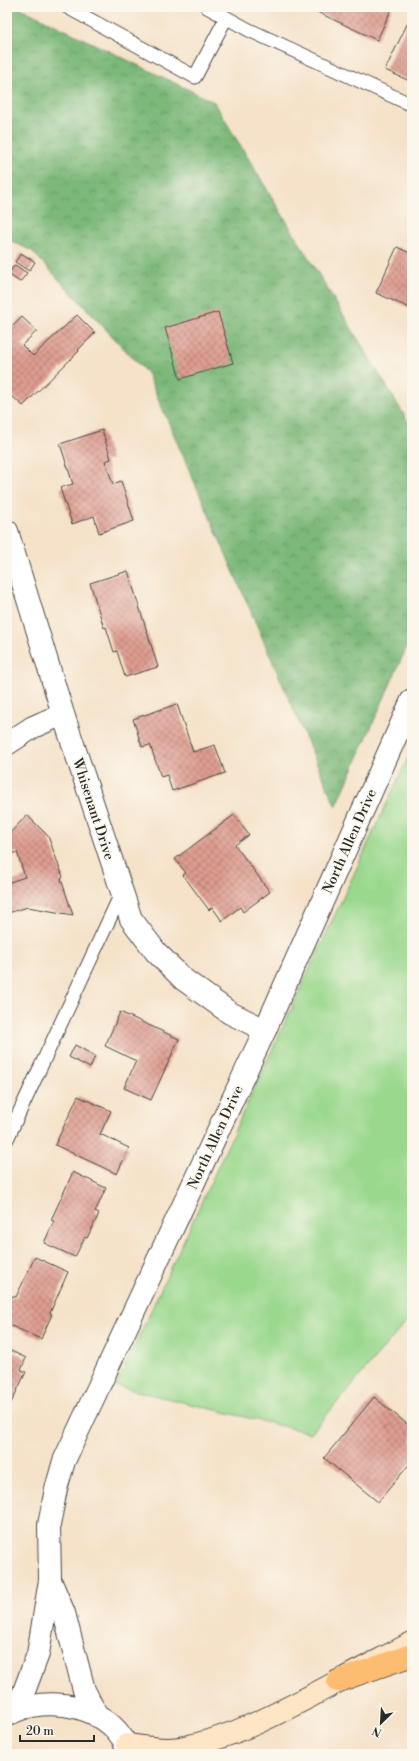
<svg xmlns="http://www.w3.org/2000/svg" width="419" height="1761" font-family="'Libre Bodoni',serif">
<defs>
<pattern id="forest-crowns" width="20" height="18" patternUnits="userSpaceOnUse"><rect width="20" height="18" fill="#7bb878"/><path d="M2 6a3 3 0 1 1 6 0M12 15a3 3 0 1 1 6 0" fill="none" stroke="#659663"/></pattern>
<pattern id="building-cross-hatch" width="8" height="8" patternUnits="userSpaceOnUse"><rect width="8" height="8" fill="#de9c90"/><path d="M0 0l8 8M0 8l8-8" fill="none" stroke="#b47f76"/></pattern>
</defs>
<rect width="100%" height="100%" fill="#fbf7ec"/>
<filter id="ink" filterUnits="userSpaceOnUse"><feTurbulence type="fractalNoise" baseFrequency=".025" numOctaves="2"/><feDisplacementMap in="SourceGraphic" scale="8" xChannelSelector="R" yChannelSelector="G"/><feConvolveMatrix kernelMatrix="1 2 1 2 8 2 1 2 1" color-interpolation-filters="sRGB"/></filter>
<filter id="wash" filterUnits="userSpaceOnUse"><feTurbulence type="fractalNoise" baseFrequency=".012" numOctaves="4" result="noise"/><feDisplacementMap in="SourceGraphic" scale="16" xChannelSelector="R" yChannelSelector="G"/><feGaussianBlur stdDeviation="0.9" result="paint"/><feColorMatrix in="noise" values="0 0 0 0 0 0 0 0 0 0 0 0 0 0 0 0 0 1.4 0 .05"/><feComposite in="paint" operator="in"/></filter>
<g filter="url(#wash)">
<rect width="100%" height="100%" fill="#f5e2c9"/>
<path fill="#9ad88d" stroke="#62825c" d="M412,749v566l-101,118 -195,-47z"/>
<path fill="url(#forest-crowns)" stroke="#537252" d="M7,7h11l196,95 198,326v207l-76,172 -189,-434 -115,-122 -25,-12z"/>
<g id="blocks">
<path fill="url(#building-cross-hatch)" d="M317,7h72l3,1 -15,32 -62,-29z
M412,14v68l-27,-12z
M397,247l15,7v55l-36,-16z
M21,253l14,9 -6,9 -14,-9z
M15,265l12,8 -7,9 -12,-8z
M218,312l15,51 -53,16 -15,-51z
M77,315l18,18 -17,17 1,1 -56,55 -10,-9 -2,1 -4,-4v-62l15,-15 15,14 -15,14 11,11z
M102,430l9,29 -6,2 8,23 8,-3 13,40 -35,12 -5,-17 -22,8 -12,-36 13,-4 -13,-40z
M128,571l30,96 -33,10 -8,-26 -3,1 -8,-25 -2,1 -14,-45z
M177,704l16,48 22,-7 10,28 -53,18 -5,-16 -6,2 -11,-32 -8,2 -9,-28z
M27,815l21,21 15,41 -2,2 12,36 -45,-8 -20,6 -1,-30 18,-6 -8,-25 -5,2 -5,-5v-13z
M234,815l15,20 -14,10 35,47 -27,20 -3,-5 -18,14 -10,-14 -3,3 -26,-35 3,-2 -11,-14z
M120,1012l59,27 -28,61 -27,-12 12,-27 -31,-15z
M75,1045l20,11 -5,12 -21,-11z
M78,1096l33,15 -11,23 29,14 -12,26 -62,-29z
M73,1172l33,16 -11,24 4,2 -12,24 -2,-1 -10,20 -31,-14 10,-22 -3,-1z
M35,1257l33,15 -18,41 2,1 -11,25 -34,-15v-25l3,1 2,-4 4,1z
M7,1349l19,9 -5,12 5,2 -15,31 -4,-2z
M374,1397l38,31v33l-34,41 -54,-44z"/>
</g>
</g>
<g filter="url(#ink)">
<use href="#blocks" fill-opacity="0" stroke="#494643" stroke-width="1"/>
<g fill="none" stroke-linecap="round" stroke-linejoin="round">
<g stroke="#494643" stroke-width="15">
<path id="service" d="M67,7l128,70 31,-59
M207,7l42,23 163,75
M7,1139l114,-245"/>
</g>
<g stroke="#494643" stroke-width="24">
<path id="minor" d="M7,531l56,183 68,205 25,33 27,27 47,34 35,17
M7,744l26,-17 30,-13"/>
</g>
<g stroke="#494643" stroke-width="24">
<path id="tertiary" d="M50,1580l14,33 20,77 13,26
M17,1710l21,-56 12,-74 -1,-55 7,-36 8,-28 201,-431 147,-330
M8,1715c38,-23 109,-9 121,39"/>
</g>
<g stroke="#494643" stroke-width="24">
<path id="secondary" d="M127,1745c17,2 35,6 52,3 57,-10 109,-40 160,-67 24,-13 49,-25 73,-38"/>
</g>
<g stroke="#494643" stroke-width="24">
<path id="motorway" d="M338,1681l74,-26"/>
</g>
<use href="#service" stroke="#fff" stroke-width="13"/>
<use href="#minor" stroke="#fff" stroke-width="22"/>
<use href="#tertiary" stroke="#fff" stroke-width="22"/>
<use href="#secondary" stroke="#fee5c5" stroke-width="22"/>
<use href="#motorway" stroke="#fcbd6f" stroke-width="22"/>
</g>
</g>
<g text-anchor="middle" stroke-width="3.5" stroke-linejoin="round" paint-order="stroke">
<g font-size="14" fill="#2b2b2b" stroke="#fbf7ec">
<text transform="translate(94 809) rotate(72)" y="5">Whisenant Drive</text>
<text transform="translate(349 841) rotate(-66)" y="5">North Allen Drive</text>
<text transform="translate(215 1137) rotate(-65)" y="5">North Allen Drive</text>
</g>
</g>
<rect width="419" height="1761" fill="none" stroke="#fbf7ec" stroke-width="24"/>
<g transform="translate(381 1723) rotate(205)" stroke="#fbf7ec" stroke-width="3" paint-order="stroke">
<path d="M0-3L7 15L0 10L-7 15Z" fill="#2b2b2b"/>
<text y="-6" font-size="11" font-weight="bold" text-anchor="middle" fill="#2b2b2b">N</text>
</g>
<path d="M20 1735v6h74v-6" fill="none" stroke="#2b2b2b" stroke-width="2"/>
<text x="26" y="1735" font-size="12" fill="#2b2b2b" stroke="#fbf7ec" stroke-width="3" paint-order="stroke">20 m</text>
</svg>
